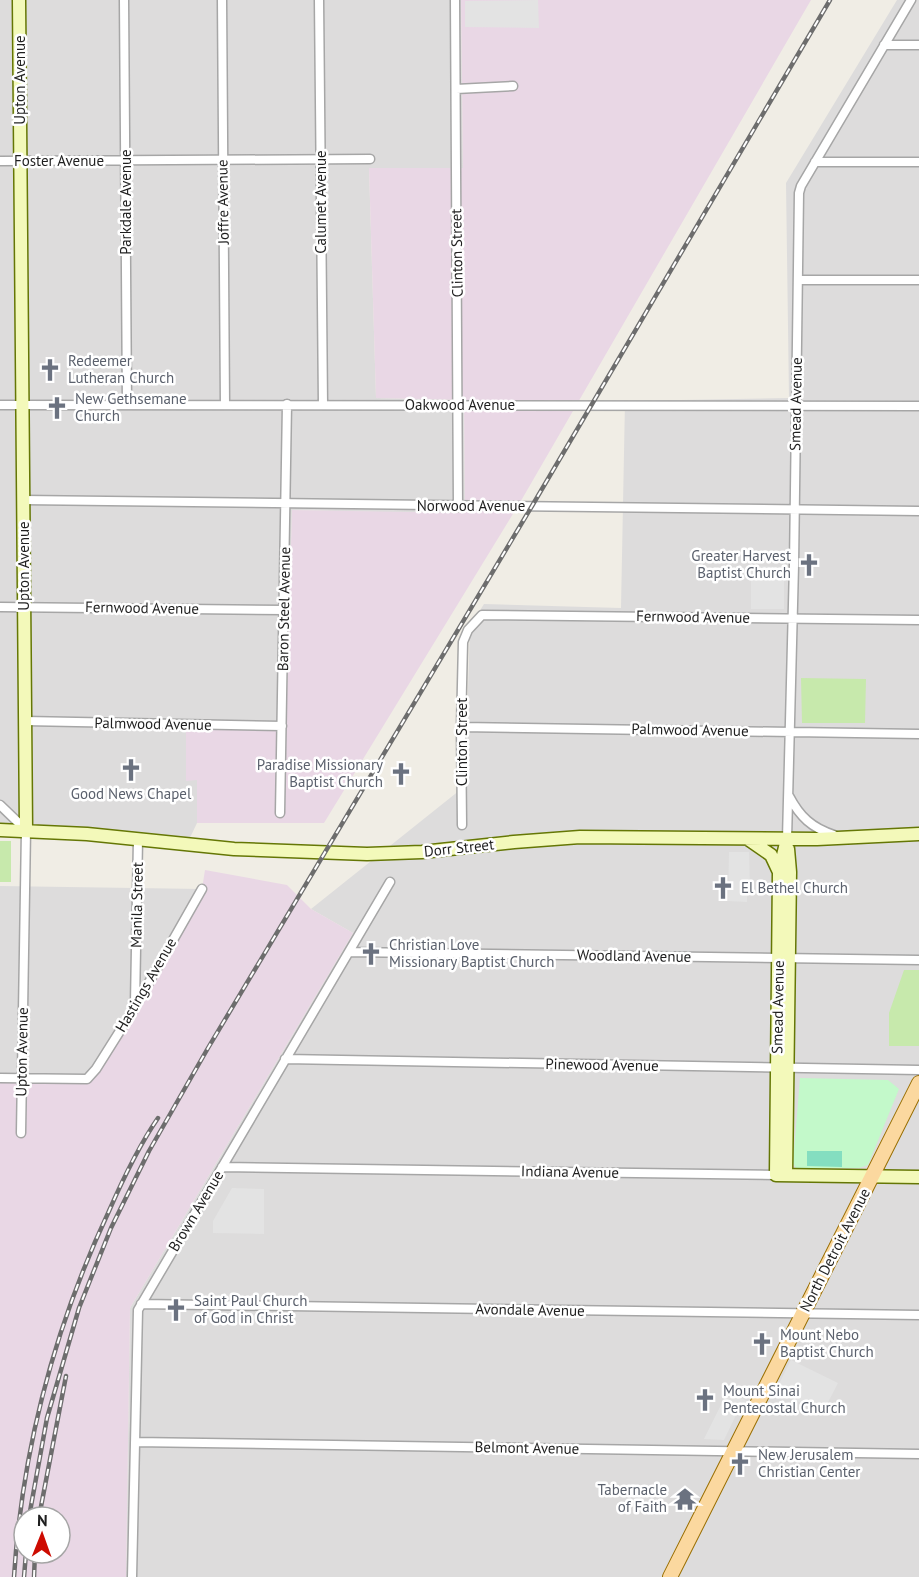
<svg xmlns="http://www.w3.org/2000/svg" width="919" height="1577" font-family="'PT Sans',sans-serif">
<rect width="100%" height="100%" fill="#f0ede5"/>
<path fill="#dddcdc" d="M0,0h461l2,168h-94l7,230 88,2 1,114 -173,-4 -6,219 -100,51h11v43l-10,21 -187,-14z
M897,0h22v1577h-793l4,-269 223,-375 -42,-24 154,-123 5,-160 14,-22 137,4 4,-207 164,-3 -3,-215z
M0,886l202,3 -115,190 -87,-1z"/>
<path fill="#e9d7e5" fill-rule="evenodd" d="M461,0h350l-289,499 -198,324h-127v-43l-11,1v-54l100,1 6,-218 173,3 -1,-113 -88,-2 -7,-230h94z
M205,870l82,15 24,24 42,24 -223,375 -4,269h-126v-499l87,1 115,-190zM24,1517h36v36h-36z"/>
<path fill="#c7e9ac" d="M801,678l65,1 -1,44h-63z
M0,841h11v41h-11z
M904,970h15v76h-30v-33z"/>
<path fill="#c3f9ca" d="M800,1078l88,2 11,9 -31,76 -9,3h-63l-3,-5z"/>
<path fill="#84dec0" d="M807,1151h35v16l-35,-1z"/>
<path fill="#e3e3e3" d="M538,0l1,28 -74,-1v-26z
M751,566l33,1v42h-33z
M729,852h20l1,36 -3,1v13l-19,-1z
M232,1188l32,1v45l-51,-1v-12z
M791,1360l47,23 -16,31 -46,-24z
M728,1391l19,10 -4,8 -5,2 -14,29 -20,-1z"/>
<g fill="none" stroke-linecap="round" stroke-linejoin="round">
<g stroke="#a6a6a6" stroke-width="11">
<path id="street" d="M124,0l3,405
M222,0l3,405
M319,0l4,405
M455,0l3,507
M884,45h35
M456,89l57,-3
M0,161l370,-2
M815,162h104
M798,280h121
M0,405l919,1
M23,500l896,11
M0,607l284,3
M25,721l257,5
M461,727l458,7
M789,796c11,21 23,32 45,39
M0,805l26,25 -5,303
M280,813l7,-409
M462,825l-1,-98 2,-85 5,-12 14,-15 437,5
M787,839l7,-274 5,-372 2,-7 110,-186
M349,952l570,8
M135,1003l3,-164
M285,1059l634,11
M0,1078l87,1 9,-10 39,-62 67,-118
M222,1167l554,8
M141,1304l778,11
M135,1442l784,12
M132,1577l6,-267 252,-428"/>
</g>
<g stroke="#657705" stroke-width="15">
<path id="secondary" d="M19,0l7,830
M0,830l87,4 147,15 133,5 55,-2 92,-10 66,-5 237,2 102,-5
M748,839l23,16 8,17
M787,839l-8,33 -3,303 143,2
M786,1175l4,-303 -2,-23"/>
</g>
<g stroke="#996e01" stroke-width="16">
<path id="primary" d="M670,1577l249,-494"/>
</g>
<use href="#street" stroke="#fff" stroke-width="8"/>
<use href="#secondary" stroke="#f3f9ba" stroke-width="12"/>
<use href="#primary" stroke="#fbd89f" stroke-width="14"/>
<g stroke="#6d6d6d" stroke-width="4.5">
<path id="rail" d="M29,1517l18,-99 32,-110 32,-80 38,-77 59,-103 324,-542 298,-506
M39,1517l27,-141
M14,1577c8,-126 41,-251 95,-366 14,-32 29,-64 49,-93
M24,1577l2,-24
M34,1577l1,-24"/>
</g>
<use href="#rail" stroke="#fff" stroke-width="2" stroke-dasharray="7" stroke-linecap="butt"/>
</g>
<defs>
<g id="church-bare" transform="scale(1.8)"><path d="M-1.2-6h2.4v3.5h3.3v2.4h-3.3V6h-2.4V-.1h-3.3v-2.4h3.3Z" fill="#6b7280" stroke="#fff" stroke-width="2.5" paint-order="stroke"/></g>
<g id="temple-bare" transform="scale(1.8)"><path d="M0-6L5-2H3V0L6.5 2.5H4V6H1.5V3h-3V6H-4V2.5H-6.5L-3 0V-2H-5Z" fill="#6b7280" stroke="#fff" stroke-width="2.5" paint-order="stroke"/></g>
</defs>
<g fill-rule="evenodd">
<use href="#church-bare" x="50" y="370"/>
<use href="#church-bare" x="57" y="408"/>
<use href="#church-bare" x="809" y="565"/>
<use href="#church-bare" x="131" y="770"/>
<use href="#church-bare" x="401" y="774"/>
<use href="#church-bare" x="723" y="888"/>
<use href="#church-bare" x="371" y="954"/>
<use href="#church-bare" x="176" y="1310"/>
<use href="#church-bare" x="762" y="1344"/>
<use href="#church-bare" x="705" y="1400"/>
<use href="#church-bare" x="740" y="1464"/>
<use href="#temple-bare" x="685" y="1499"/>
</g>
<g text-anchor="middle" stroke-width="5" stroke-linejoin="round" paint-order="stroke">
<g font-size="15" fill="#1f1f1f" stroke="#fff">
<text transform="translate(20 80) rotate(-90)" y="5">Upton Avenue</text>
<text x="59" y="166">Foster Avenue</text>
<text transform="translate(126 202) rotate(-90)" y="5">Parkdale Avenue</text>
<text transform="translate(223 202) rotate(-91)" y="5">Joffre Avenue</text>
<text transform="translate(321 202) rotate(-90)" y="5">Calumet Avenue</text>
<text transform="translate(457 253) rotate(-91)" y="5">Clinton Street</text>
<text transform="translate(796 404) rotate(-89)" y="5">Smead Avenue</text>
<text x="460" y="410">Oakwood Avenue</text>
<text x="471" y="511">Norwood Avenue</text>
<text transform="translate(24 566) rotate(-90)" y="5">Upton Avenue</text>
<text transform="translate(142 608) rotate(1)" y="5">Fernwood Avenue</text>
<text transform="translate(284 609) rotate(-89)" y="5">Baron Steel Avenue</text>
<text transform="translate(693 617) rotate(1)" y="5">Fernwood Avenue</text>
<text transform="translate(153 724) rotate(1)" y="5">Palmwood Avenue</text>
<text transform="translate(690 730) rotate(1)" y="5">Palmwood Avenue</text>
<text transform="translate(462 742) rotate(-90)" y="5">Clinton Street</text>
<text transform="translate(459 848) rotate(-6)" y="5">Dorr Street</text>
<text transform="translate(137 905) rotate(-89)" y="5">Manila Street</text>
<text transform="translate(634 956) rotate(1)" y="5">Woodland Avenue</text>
<text transform="translate(146 985) rotate(-60)" y="5">Hastings Avenue</text>
<text transform="translate(778 1007) rotate(-89)" y="5">Smead Avenue</text>
<text transform="translate(22 1052) rotate(-89)" y="5">Upton Avenue</text>
<text transform="translate(602 1065) rotate(1)" y="5">Pinewood Avenue</text>
<text transform="translate(570 1172) rotate(1)" y="5">Indiana Avenue</text>
<text transform="translate(196 1211) rotate(-59)" y="5">Brown Avenue</text>
<text transform="translate(835 1250) rotate(-63)" y="5">North Detroit Avenue</text>
<text transform="translate(530 1310) rotate(1)" y="5">Avondale Avenue</text>
<text transform="translate(527 1448) rotate(1)" y="5">Belmont Avenue</text>
</g>
<g font-size="15" fill="#5b616d" stroke="#fff" text-anchor="start">
<text x="68" y="366">Redeemer<tspan x="68" dy="17">Lutheran Church</tspan></text>
<text x="75" y="404">New Gethsemane<tspan x="75" dy="17">Church</tspan></text>
<text x="791" y="561" text-anchor="end">Greater Harvest<tspan x="791" dy="17">Baptist Church</tspan></text>
<text x="383" y="770" text-anchor="end">Paradise Missionary<tspan x="383" dy="17">Baptist Church</tspan></text>
<text x="131" y="799" text-anchor="middle">Good News Chapel</text>
<text x="741" y="893">El Bethel Church</text>
<text x="389" y="950">Christian Love<tspan x="389" dy="17">Missionary Baptist Church</tspan></text>
<text x="194" y="1306">Saint Paul Church<tspan x="194" dy="17">of God in Christ</tspan></text>
<text x="780" y="1340">Mount Nebo<tspan x="780" dy="17">Baptist Church</tspan></text>
<text x="723" y="1396">Mount Sinai<tspan x="723" dy="17">Pentecostal Church</tspan></text>
<text x="758" y="1460">New Jerusalem<tspan x="758" dy="17">Christian Center</tspan></text>
<text x="667" y="1495" text-anchor="end">Tabernacle<tspan x="667" dy="17">of Faith</tspan></text>
</g>
</g>
<g transform="translate(42 1535) rotate(1)"><circle r="28" fill="#ffffff" stroke="#a5a5a5" stroke-width="1.5"/>
<path d="M0-4.5L10 22L0 15L-10 22Z" fill="#cd0b01"/>
<text y="-9" font-size="16" font-weight="bold" text-anchor="middle" fill="#1f1f1f">N</text>
</g>
</svg>
